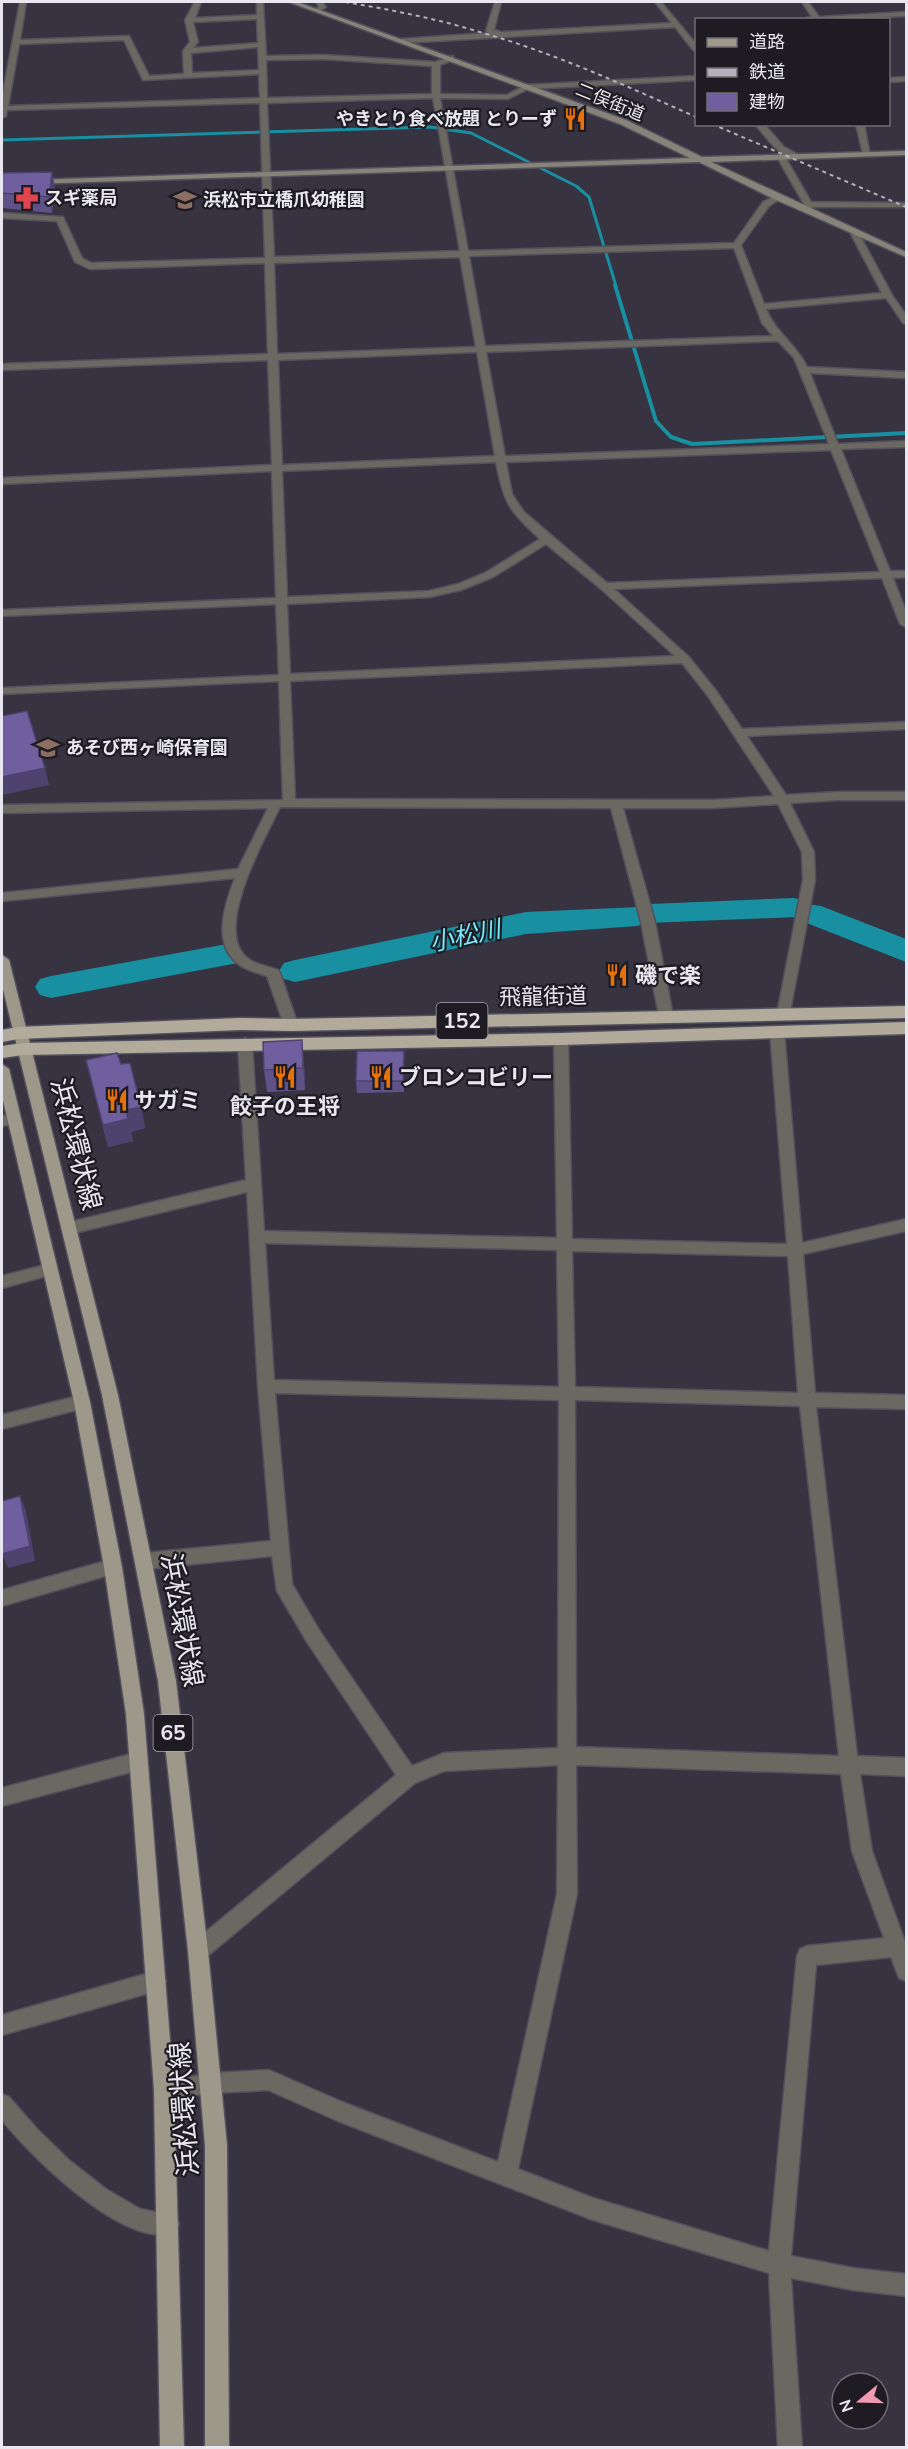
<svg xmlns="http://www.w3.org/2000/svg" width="908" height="2449" font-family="Mulish,'Noto Sans JP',sans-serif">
<rect width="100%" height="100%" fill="#373341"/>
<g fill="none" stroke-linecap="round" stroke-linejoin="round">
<path stroke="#1890a2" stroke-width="3" d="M2,140l428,-13 41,6 105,53 13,11 27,89"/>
<path stroke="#1890a2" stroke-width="4" d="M615,285l41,136 15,16 21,7 214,-11"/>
<path fill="#1890a2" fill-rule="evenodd" d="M794,898l11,3 2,3 14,2 85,33v23l-107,-42 -2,-3 -149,6 -11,3 -111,8 -231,48 -11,-3 -5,-8 5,-8 11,-3 231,-48 114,-5 11,-3z
M227,944l11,3 5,8 -5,8 -187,35 -11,-3 -5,-8 5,-8 11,-3z"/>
<g stroke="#53505d" stroke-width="3">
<path id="street" d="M20,2h6l-6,38 109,-4 20,40 35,-2 -1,-23 7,-9 -5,-22 10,-18h6l-6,16 62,-3v-13h6l3,54 57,-1 112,7 18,-6v4l-13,5v29l67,1 19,-10 170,-9v4l-168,9 -20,10 -68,-1 28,153 266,-8 29,-41 14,-7h3v4l-11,7 -28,39 23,59 118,-11 -31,-59 7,-2 34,63 14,20v9l-3,-1 -17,-25 -120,11c9,23 31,36 41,58l99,5v6l-96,-5 28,71 68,-3v6l-65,2 49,122h16v6l-13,1 13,34v15l-6,-3 -18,-46 -268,11 75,68 28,35 25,37 164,-7v7l-159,7 39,59 52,-3h68v8h-68l-48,3 24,49 1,28 -26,137 -5,2 -7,-5 26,-134 -1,-28 -24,-48 -65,4h-90l32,114 18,94 -7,5 -7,-5 -18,-94 -30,-114 -331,-1c-15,31 -64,117 -36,148 8,9 23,11 34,15l2,3 18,52 -7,5 -7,-5 -17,-49c-10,-3 -22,-6 -30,-13 -25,-20 -12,-60 -2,-85l-233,23v-8l236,-24 30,-61 -266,5v-8l281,-5 -4,-119 -277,13v-6l277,-13 -3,-71 -274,12v-6l274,-12 -4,-127 -270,13v-6l270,-13 -4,-105 -266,10v-6l266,-10 -3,-91 -175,6 -15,-7 -18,-41 -55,-3v-5l61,4 19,41 9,5 174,-5 -5,-155 -253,7 -1,6 -4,2v-20zM257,19l1,24 -65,5 5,-6 -5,-20zM124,40l19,40 116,-6 1,24 -252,8 11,-62zM258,47l1,23 -67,3 -1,-20zM323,59l109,7v28l-165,4 -1,-38zM433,98l27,153 -186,6 -7,-154zM734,248l28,75 11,13 -288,10 -16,-90zM460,257l16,90 -199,7 -3,-91zM778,341l16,17 35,86 -324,12 -19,-104zM477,352l18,104 -213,9 -4,-105zM831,450l49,122 -273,11 -83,-71 -12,-18 -6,-32zM496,462c8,42 13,48 44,77l-55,34 -27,11 -29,7 -142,6 -5,-126zM546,544l54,44 75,68 -385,18 -3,-70 142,-7 32,-7 32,-13zM682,663l26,33 66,100 -61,4 -418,-1 -5,-118z
M316,2h6l4,5 -6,4h-4l3,-5z
M495,2h6l-7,28 7,2 171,-9 -17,-21h6l35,42v6h-3l-18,-23 -273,16 -4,-2 4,-2 86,-6 -2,-2z
M802,2h6l11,15 87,-5v4l-108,4 14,-3z
M906,77v4l-18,1v-4z
M755,124h9l20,23 15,8v4c-19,0 -33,-22 -44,-35z
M856,124h8l6,32 -7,-2z
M778,155h6l27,47 95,1v4h-94v6h-6l-2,-9 -27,-47z
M777,1026l7,5 18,212 104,-24v12l-103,23 12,139 91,2v14l-90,-2 41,349 49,2v18l-46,-2 12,77 34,94v36l-7,-3 -8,-21 -75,8 -25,291 62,12 53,6v22l-53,-6 -62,-12 11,170h-24l-9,-175 -176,-53 -255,-99 -70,-31 -57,3 -47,7 -7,-3 -3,-7 3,-7 54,-10 58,-3 73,32 156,60 59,-268 1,-129 -114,6 -29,12 -210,175 -7,3 -7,-3 -3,-7 3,-7 205,-169 -89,-133 -30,-51 -5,-35 -127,13 -6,-3 -3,-5 3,-5 6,-3 126,-12 -13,-155 -11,-194 -177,42 -5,-2 -3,-4 3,-4 5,-2 176,-42 -8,-137 7,-5 7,5 12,188 293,7 -3,-199 7,-5 7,5 4,200 215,5 -17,-213zM265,1243l292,7 2,137 -285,-7zM572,1251l216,5 10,137 -223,-6zM275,1393l284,7 -1,348 -114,5 -32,13 -93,-136 -27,-46zM575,1400l225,6 39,350 -263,-9zM576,1765l265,9 11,77 32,87 -77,8 -7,3 -3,7 -28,295 -176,-53 -75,-29 59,-275z
M13,1114l5,1 2,4 -2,4 -16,3v-10z
M49,1264l5,2 3,4 -3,4 -52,14v-12z
M82,1395l6,2 2,5 -2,5 -86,22v-14z
M113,1559l6,3 3,5 -3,5 -117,34v-16z
M139,1752l7,3 2,6 -2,6 -7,3 -137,36v-18z
M156,1971l7,3 3,7 -3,7 -7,3 -154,44v-20z
M2,2094l7,3 29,33 32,31 36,28 34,20 36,7 3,8 -3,8c-50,20 -146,-77 -174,-112z"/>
</g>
<g stroke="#53505d" stroke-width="3">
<path id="secondary" d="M289,2h8l329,118 76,37 204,-6v4l-195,7 195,90v5l-132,-58 -75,-37 -697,23v-4l688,-23 -70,-34z"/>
</g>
<g stroke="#53505d" stroke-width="3">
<path id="primary" d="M2,955l7,5 109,435 58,286 32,270 19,194 2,303h-24v-303l-17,-194 -30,-270 -56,-286 -100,-410z
M2,1064l7,5 81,333 32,165 22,147 30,376 10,358h-24l-6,-358 -28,-376 -22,-147 -30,-165 -72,-306z"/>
</g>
<g stroke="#53505d" stroke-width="3">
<path id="highway" d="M906,1006v12l-615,13 -51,-1 -222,9 -16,3v-12l16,-3 222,-9 51,1z
M906,1022v12l-345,11 -538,10 -21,3v-12l21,-3 538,-10z"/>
</g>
<use href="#street" fill="#6a6861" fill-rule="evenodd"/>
<use href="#secondary" fill="#878379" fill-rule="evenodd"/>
<use href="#primary" fill="#9e988a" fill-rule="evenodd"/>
<use href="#highway" fill="#b2ab9b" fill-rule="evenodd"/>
<path stroke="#b2b0ba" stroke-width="2" stroke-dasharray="4 4" stroke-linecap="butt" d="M345,2c47,8 93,17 138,31 74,21 143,53 213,84
M712,124l194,83"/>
</g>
<path fill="#5f5289" d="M2,173l53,14 -3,26 -50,-5z
M86,1060l35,4 20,43 4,21 -14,4 2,9 -25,6z
M304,1062l1,28 -38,2 -3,-22z
M404,1062v30l-47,1 -1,-12z"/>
<path fill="#4e426f" d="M52,172l3,15 -3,26 -3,-16z
M45,768l4,17 -47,10v-18z
M302,1040l2,22 1,28 -2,-22z
M141,1107l4,21 -14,4 2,9 -25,6 -5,-22 23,-15z
M20,1496l6,15 9,50 -27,7 -6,-14z"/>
<path fill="#6f5f9f" stroke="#4e426f" stroke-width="1.5" d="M52,172l-3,25 -47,-4v-20z
M27,711l18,57 -43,9v-61z
M302,1040l1,28 -39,2 -1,-28z
M357,1051h47l-1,30h-47z
M117,1053l4,11 9,-1 11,44 -15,3 2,9 -25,6 -17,-65z
M20,1496l10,50 -28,8v-53z"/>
<defs>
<g id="restaurant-bare" transform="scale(1.8)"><path d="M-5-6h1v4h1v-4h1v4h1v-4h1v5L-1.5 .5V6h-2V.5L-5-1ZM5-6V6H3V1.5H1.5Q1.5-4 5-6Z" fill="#e8710a" stroke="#1e1c22" stroke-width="2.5" paint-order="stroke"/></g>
<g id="pharmacy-bare" transform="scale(1.8)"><path d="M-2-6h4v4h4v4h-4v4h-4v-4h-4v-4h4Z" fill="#e0444e" stroke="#1e1c22" stroke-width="2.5" paint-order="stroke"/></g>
<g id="school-bare" transform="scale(1.8)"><path d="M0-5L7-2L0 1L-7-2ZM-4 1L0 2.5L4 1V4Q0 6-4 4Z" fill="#8d6e63" stroke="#1e1c22" stroke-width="2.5" paint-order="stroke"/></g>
</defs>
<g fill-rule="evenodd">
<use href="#restaurant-bare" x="575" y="119"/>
<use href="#pharmacy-bare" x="27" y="198"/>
<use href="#school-bare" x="185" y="200"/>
<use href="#school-bare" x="48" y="748"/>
<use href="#restaurant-bare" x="617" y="975"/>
<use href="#restaurant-bare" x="285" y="1077"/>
<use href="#restaurant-bare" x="381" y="1077"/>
<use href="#restaurant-bare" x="117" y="1100"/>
</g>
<g text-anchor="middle" stroke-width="4.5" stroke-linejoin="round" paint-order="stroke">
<g font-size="18" fill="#e8e6ef" stroke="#1e1c22">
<text transform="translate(610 102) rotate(22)" y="6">二俣街道</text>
</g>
<g font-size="18" font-weight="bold" fill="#e8e6ef" stroke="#1e1c22" text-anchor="start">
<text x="557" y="125" text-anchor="end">やきとり食べ放題 とりーず</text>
<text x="45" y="204">スギ薬局</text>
<text x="203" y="206">浜松市立橋爪幼稚園</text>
<text x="66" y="754">あそび西ヶ崎保育園</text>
</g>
<g fill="#1e1c22" stroke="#aba9b2" stroke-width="1.5">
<rect x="436.5" y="1003" width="51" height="36" rx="4.5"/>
<rect x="153.5" y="1715" width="39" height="36" rx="4.5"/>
</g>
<g font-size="21" font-weight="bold" fill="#e8e6ef">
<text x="462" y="1028">152</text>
<text x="173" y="1740">65</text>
</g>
<g font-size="22" font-weight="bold" fill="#e8e6ef" stroke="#1e1c22" text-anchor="start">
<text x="635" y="983">磯で楽</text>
<text x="399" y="1085">ブロンコビリー</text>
<text x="135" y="1108">サガミ</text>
<text x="285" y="1114" text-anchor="middle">餃子の王将</text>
</g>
<g font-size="22" fill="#e8e6ef" stroke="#1e1c22">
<text transform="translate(543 996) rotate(-1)" y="8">飛龍街道</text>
</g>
<g font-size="24" font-style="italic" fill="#7ce9fd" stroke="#1e1c22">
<text transform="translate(465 936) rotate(-12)" y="8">小松川</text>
</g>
<g font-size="27" fill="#e8e6ef" stroke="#1e1c22">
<text transform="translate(76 1144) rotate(76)" y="9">浜松環状線</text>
<text transform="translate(182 1620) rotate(80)" y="9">浜松環状線</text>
<text transform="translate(184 2109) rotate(-94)" y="9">浜松環状線</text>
</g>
</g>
<rect width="908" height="2449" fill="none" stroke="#e8e6ef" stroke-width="6"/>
<rect x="695" y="18" width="195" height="108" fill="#1e1c22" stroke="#6f6d74" stroke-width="1.5"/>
<rect x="707" y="38" width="30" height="9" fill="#9e988a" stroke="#6f6d74" stroke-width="1.5"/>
<text x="749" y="48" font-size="18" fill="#e8e6ef">道路</text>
<rect x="707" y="68" width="30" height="9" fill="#b2b0ba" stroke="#6f6d74" stroke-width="1.5"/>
<text x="749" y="78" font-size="18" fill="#e8e6ef">鉄道</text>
<rect x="707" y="93" width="30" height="18" fill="#6f5f9f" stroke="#6f6d74" stroke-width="1.5"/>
<text x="749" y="108" font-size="18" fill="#e8e6ef">建物</text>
<g transform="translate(860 2401) rotate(251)"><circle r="28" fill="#1e1c22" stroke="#6f6d74" stroke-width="1.5"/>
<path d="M0-4.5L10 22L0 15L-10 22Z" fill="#f19ab1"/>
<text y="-9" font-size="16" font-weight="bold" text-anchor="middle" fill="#e8e6ef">N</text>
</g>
</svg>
